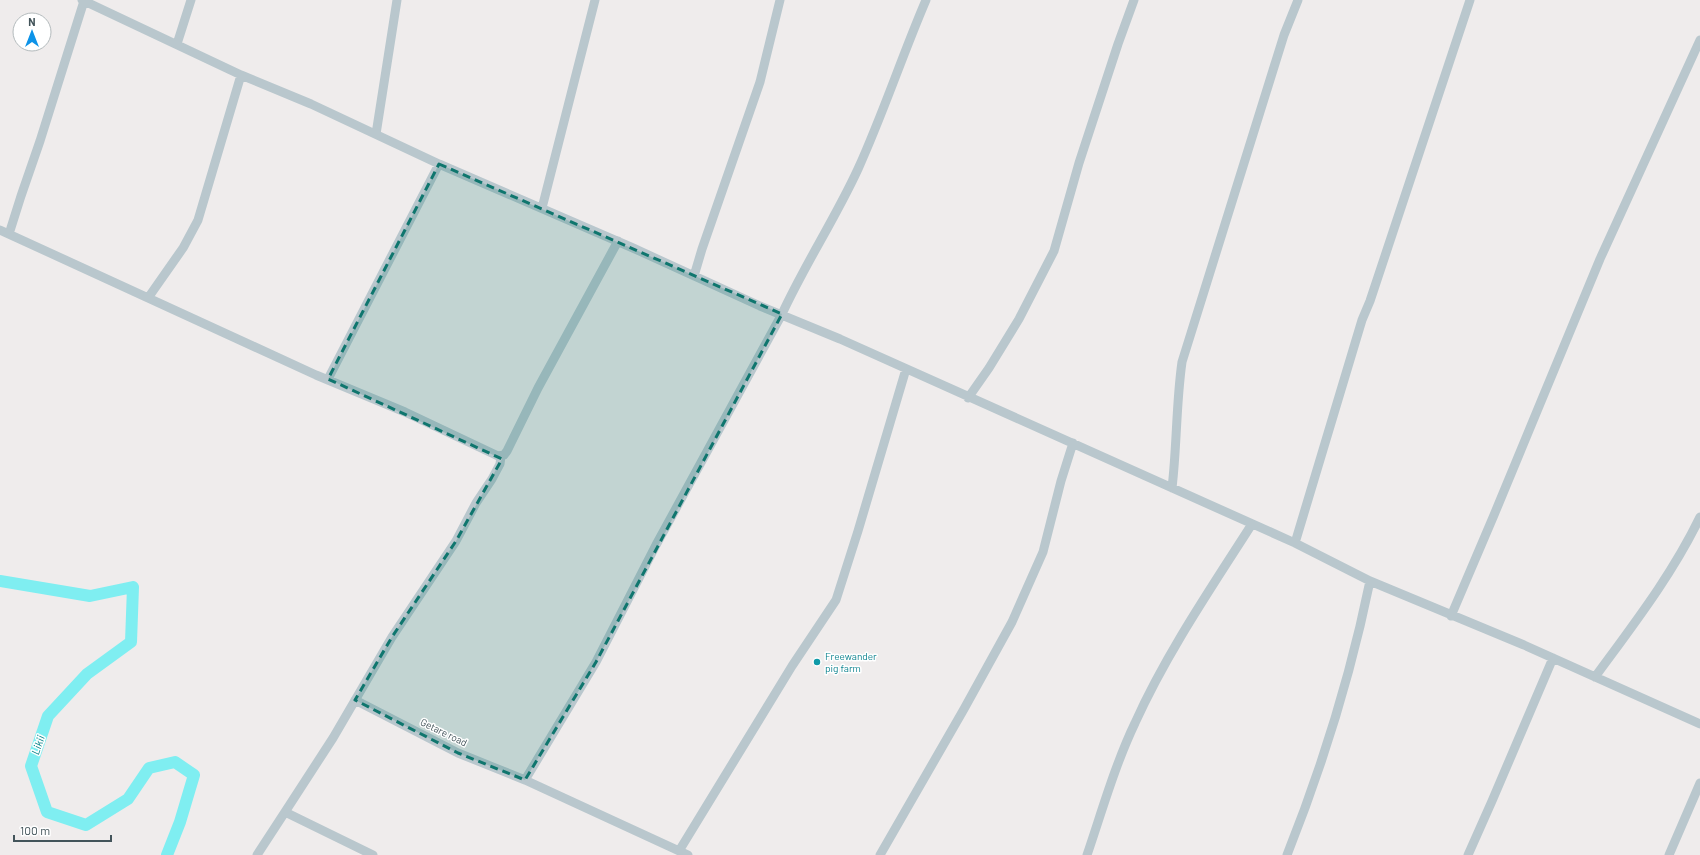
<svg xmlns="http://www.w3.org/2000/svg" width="1700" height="855" font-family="Barlow,sans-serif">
<rect width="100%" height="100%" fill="#efecec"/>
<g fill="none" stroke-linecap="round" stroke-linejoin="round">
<path stroke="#7feef1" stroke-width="12" d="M0,581l90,15 43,-9 -2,55 -44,32 -39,42 -17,50 16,46 39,13 42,-26 21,-31 26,-6 19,13 -14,47 -13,33"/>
<path stroke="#b9c7cd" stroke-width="9" d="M82,0l159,75 70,29 128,60 194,84 127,58 80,33 455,204 75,38 154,64 176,79
M177,44l14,-44
M376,134l21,-134
M542,208l53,-208
M0,230l316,145 89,37 93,44 6,-1 3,-4 31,-63 80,-147
M9,234l12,-38 19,-55 44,-140
M694,276l8,-27 58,-167 20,-82
M148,298l35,-50 15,-28 43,-145
M328,379l111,-215
M968,398l21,-30 30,-49 35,-68 25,-88 39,-119 16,-44
M1172,488c5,-42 4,-84 10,-126l102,-327 14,-35
M1295,543l67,-223 8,-19 100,-301
M1451,616l43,-101 106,-256 100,-219
M1595,677c38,-52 77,-102 105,-160
M355,700l103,53 67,27
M285,812l48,-74 59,-101 64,-96 20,-38 16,-24 8,-15 1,-8
M679,851l113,-185 44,-66 22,-69 48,-162
M257,855l28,-43 88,43
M688,855l-163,-75 71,-118 60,-117 126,-231c23,-50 53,-95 76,-145 25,-55 44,-113 68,-169
M880,855l84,-146 48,-87 31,-70 18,-71 12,-38
M1087,855c15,-44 28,-90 48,-132 31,-69 76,-135 117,-199
M1287,855c35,-88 64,-181 83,-274
M1468,855l24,-54 61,-143
M1669,855l31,-72"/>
</g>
<path fill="#0f766e" fill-opacity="0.2" stroke="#0f766e" stroke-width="3" stroke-dasharray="8 5" stroke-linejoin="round" d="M439,164l343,150 -186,348 -71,118 -67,-27 -103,-53 37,-63 64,-96 46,-82 -174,-80z"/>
<circle fill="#0f9aa8" stroke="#fff" stroke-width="1.5" cx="817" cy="662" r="4"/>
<g text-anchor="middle" stroke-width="3" stroke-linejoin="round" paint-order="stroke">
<g font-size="10" fill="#0d838f" stroke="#fff" text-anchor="start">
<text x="825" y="660">Freewander<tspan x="825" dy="12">pig farm</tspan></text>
</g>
<g font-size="10" fill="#43545a" stroke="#fff">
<text transform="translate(444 732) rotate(26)" y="4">Getare road</text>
</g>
<g font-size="11" font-style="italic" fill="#068287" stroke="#fff">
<text transform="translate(38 745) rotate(-71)" y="4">Likii</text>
</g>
</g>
<g transform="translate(32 32)"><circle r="19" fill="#ffffff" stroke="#b4bbbd"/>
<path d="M0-3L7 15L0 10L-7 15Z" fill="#0d93e8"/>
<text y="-6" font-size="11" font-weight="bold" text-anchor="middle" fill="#43545a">N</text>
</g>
<path d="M14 835v6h97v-6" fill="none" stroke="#43545a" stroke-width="2"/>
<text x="20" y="835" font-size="12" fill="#43545a" stroke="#ffffff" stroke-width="3" paint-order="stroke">100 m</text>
</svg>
